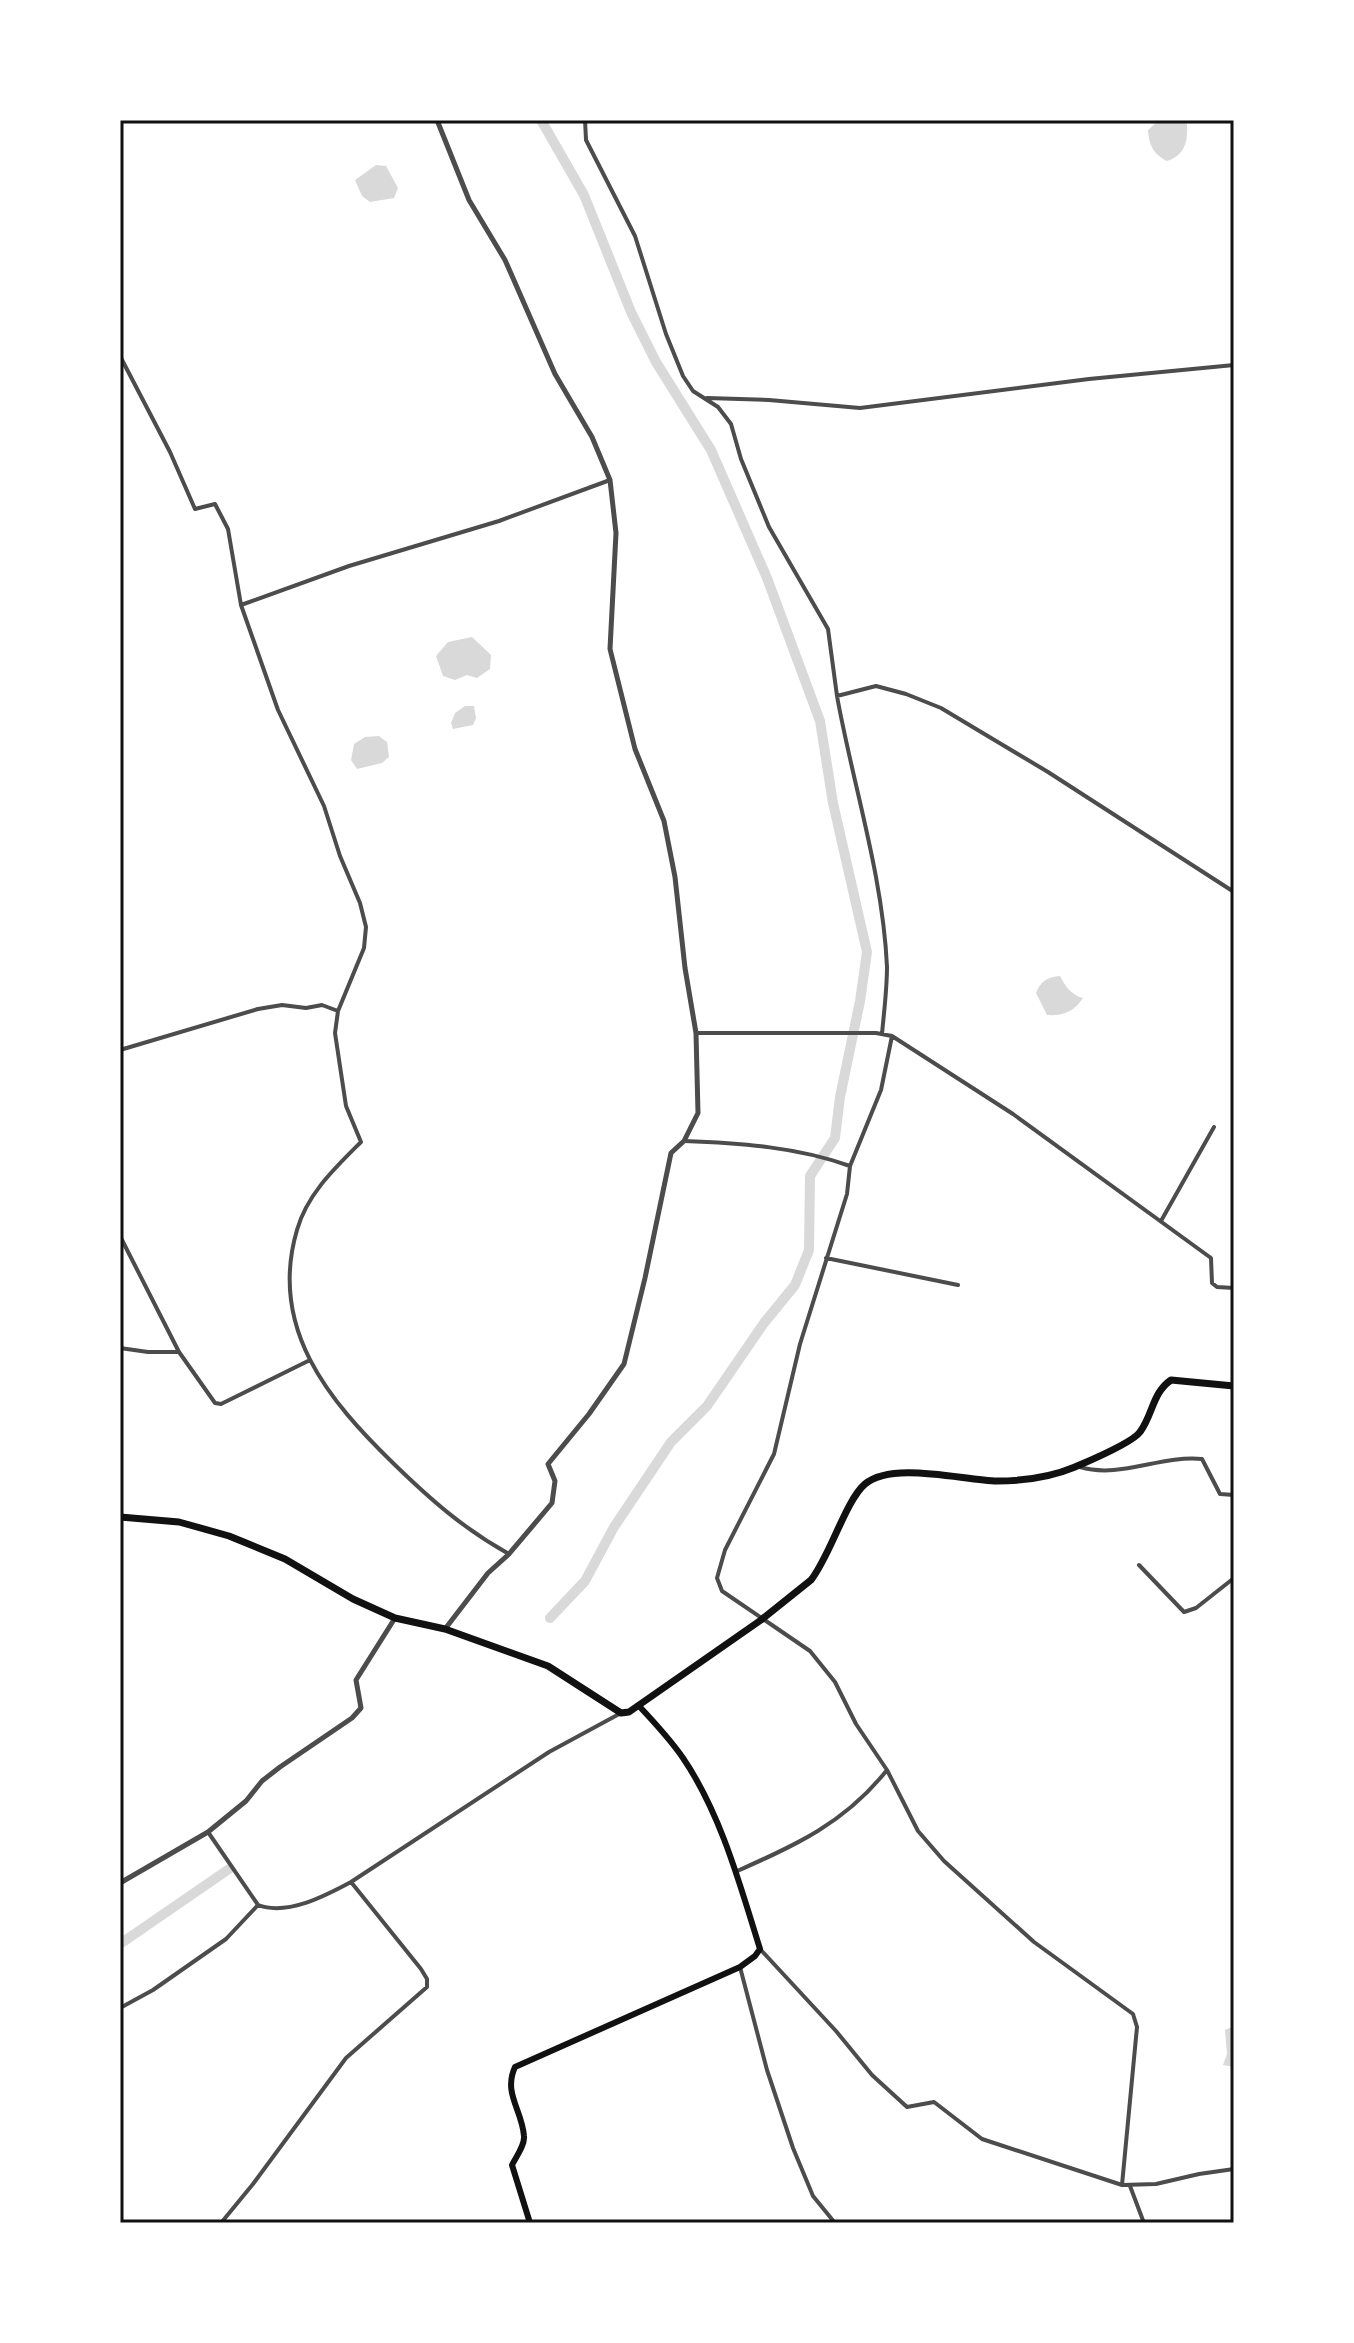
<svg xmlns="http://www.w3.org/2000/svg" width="1354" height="2343" font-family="'Work Sans',sans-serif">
<rect width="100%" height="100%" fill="#fff"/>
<path fill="#d9d9d9" d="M1159,120h21l7,4c1,18 -2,31 -20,37 -14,-7 -18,-16 -19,-31z
M376,165l10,1 12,22 -4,10 -24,4 -8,-6 -7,-16z
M472,637l19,18 -1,14 -13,9 -10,-3 -12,5 -12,-4 -7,-20 12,-14z
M465,706h9l2,12 -3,7 -20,4 -2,-6 4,-10z
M379,736l8,6 2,15 -7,6 -25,6 -6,-9 3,-16 11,-7z
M1060,976c6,11 11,19 23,22 -9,14 -20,18 -36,17l-11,-22c5,-12 11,-16 24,-17z
M1234,2026v41l-11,-2 4,-11 -2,-24z"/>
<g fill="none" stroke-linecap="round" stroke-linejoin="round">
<path stroke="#d9d9d9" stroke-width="10" d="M541,120l43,75 47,117 25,50 55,88 56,128 53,143 13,82 34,149 -7,49 -20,96 -5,41 -25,38 -1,74 -14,35 -31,38 -57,83 -36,36 -57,85 -29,54 -35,37
M120,1944l109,-75"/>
<path stroke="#4c4c4c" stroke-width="4" d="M585,120l1,20 49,96 31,98 17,42 10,15 25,16 13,17 10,35 28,68 59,102 9,67 39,-10 30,8 35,14 107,64 186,120
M120,356l50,96 25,57 20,-5 13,25 13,76 108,-39 150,-45 111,-41
M707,398l62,2 91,8 229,-29 145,-14
M241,605l37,105 46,96 16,50 20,47 6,24 -2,21 -26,63 -3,22 11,73 15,36c-26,26 -54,52 -64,88 -29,98 32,171 97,234 37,36 70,65 115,90
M837,696c16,89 46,180 50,271 0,22 -3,45 -5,67
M697,1033h179l16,3 121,78 198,144 1,25 5,4 17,1
M892,1036l-11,54 -31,76 -3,28 -47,150 -26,110 -49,96 -8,28 5,13 88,60 25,31 21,42 31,46 31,61 26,30 90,81 99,72 4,13 -15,158
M120,1050l138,-41 24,-4 24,3 16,-3 16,6
M684,1141c56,2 113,6 166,25
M1161,1221l53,-94
M120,1236l59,116 36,51 6,1 89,-44
M826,1258l132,27
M120,1348l28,4h31
M1080,1467c40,12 80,-12 122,-8l18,35 14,1
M1139,1565l45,47 12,-4 38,-30
M208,1832l50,73c29,11 67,-9 93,-23l198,-130 72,-39
M735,1872c61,-27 110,-49 152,-102
M760,1949l76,82 36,44 35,32 27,-5 48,37 140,46 34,-1 43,-10 35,-5
M740,1967l27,103 26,78 20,48 22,27
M120,2008l33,-18 73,-51 32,-34
M1130,2186l14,37
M221,2223l32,-39 93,-126 81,-71v-8l-6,-10 -70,-87"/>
<path stroke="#4c4c4c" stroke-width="5" d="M437,120l32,80 36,60 50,114 37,63 18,43 6,53 -6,116 25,100 29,72 11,56 10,91 11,65 2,80 -14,28 -13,12 -26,125 -21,86 -35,50 -41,50 7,17 -3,22 -43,51 -21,19 -43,56
M120,1883l88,-51 38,-31 16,-20 18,-14 72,-49 9,-10 -5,-28 39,-62"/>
<path stroke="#111" stroke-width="6" d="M530,2223l-18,-58c4,-8 13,-20 12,-29 -2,-26 -21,-43 -9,-69l225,-100 15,-11 5,-7c-20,-64 -39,-135 -77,-191 -13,-19 -28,-35 -44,-52"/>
<path stroke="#111" stroke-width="7" d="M120,1517l59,5 50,14 56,23 68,40 42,19 50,11 103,37 73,47 8,-1 132,-92 50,-40c19,-24 35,-80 54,-96 27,-23 97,-4 132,-3 27,0 54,-4 78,-14 14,-6 57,-24 65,-35 13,-17 12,-39 31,-52l63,6"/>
</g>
<rect width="1354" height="2343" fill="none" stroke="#ffffff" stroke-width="244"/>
<rect x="122" y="122" width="1110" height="2099" fill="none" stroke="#111" stroke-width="3"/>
</svg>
